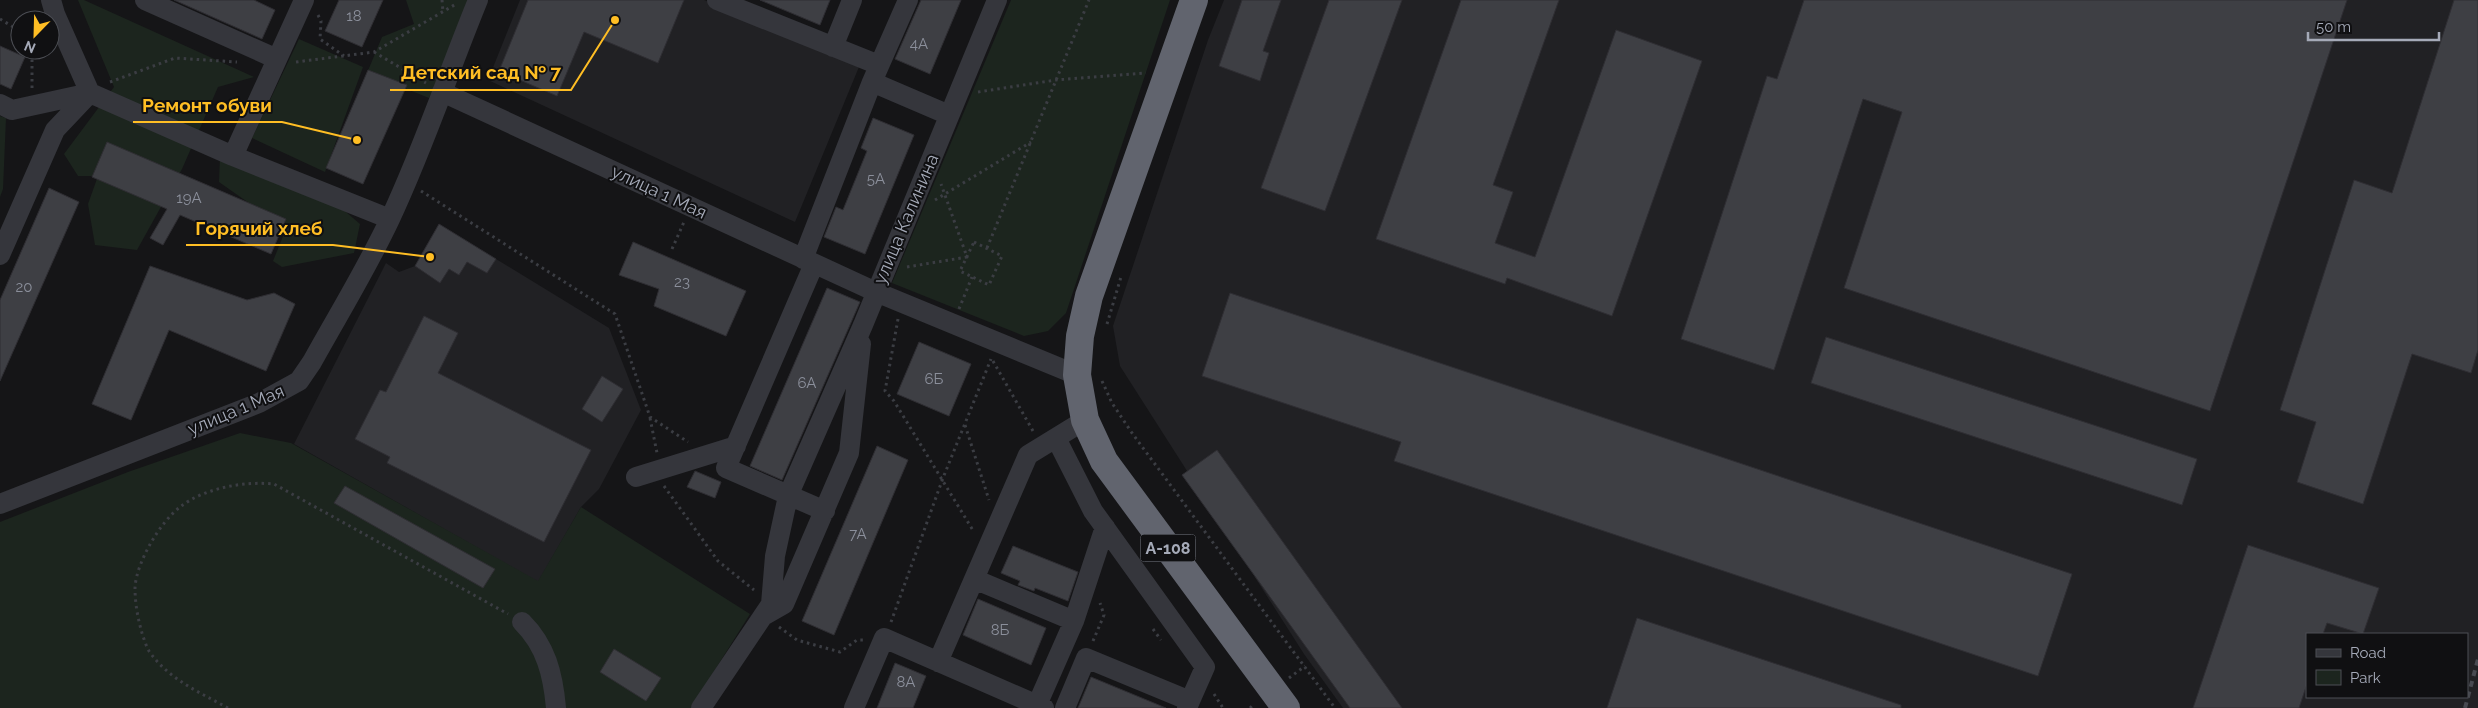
<svg xmlns="http://www.w3.org/2000/svg" width="2478" height="708" font-family="Raleway,sans-serif">
<rect width="100%" height="100%" fill="#151517"/>
<path fill="#212124" fill-rule="evenodd" d="M520,0h184l157,62 -66,160 -307,-142z
M1224,0h1254v708h-1135l-39,-54 -184,-288 -7,-40 95,-286zM2307,634h160v63h-160z
M496,259l113,69 32,82 -42,79 -18,18 -43,75 -244,-138 92,-181 13,9 16,-6 25,17 9,-14 10,6 8,-13 20,11z"/>
<path fill="#1c251e" d="M78,0h6l170,77 -36,10 -36,82 -45,81 -42,-5 -7,-41 10,-28h-20l-14,-22 50,-67z
M406,0h68l-45,98 -62,-25 15,-36 32,-13z
M1011,0h159l-104,313 -18,18 -24,5 -132,-53z
M299,39l64,28 -38,105 -73,-34z
M0,116l6,2 -3,71 -3,8z
M220,157l119,49 21,18 -6,29 -72,14 -9,-6 13,-32 -67,-47z
M240,433l51,10 247,138 43,-74 169,107 -59,94h-691v-186l128,-50z"/>
<path fill="#3e3f44" stroke="#2f2e33" d="M174,0h80l21,10 -13,29z
M339,0h44l-21,47 -37,-16z
M528,0h156l-26,63 -74,-31 -27,64 -58,-25z
M760,0h70l-10,25z
M921,0h40l-31,74 -35,-15z
M1242,0h39l-18,51 6,2 -9,28 -41,-15z
M1329,0h73l-77,211 -64,-23z
M1461,0h98l-66,185 20,7 -18,51 40,14 81,-227 86,31 -90,255 -105,-38 -2,6 -129,-45z
M1804,0h543l-137,411 -366,-123 58,-176 -39,-13 -89,271 -93,-31 86,-263 10,3z
M2454,0h24v350l-7,23 -59,-19 -49,150 -66,-22 19,-60 -36,-12 74,-230 38,13z
M0,46l25,11 -14,32 -11,-5z
M368,70l39,15 -44,99 -37,-16z
M873,118l41,17 -49,119 -41,-17 12,-30 7,3 24,-59 -6,-3z
M107,142l179,77 -15,35 -91,-39 -17,30 -13,-7 17,-29 -75,-32z
M49,188l30,14 -79,179v-81z
M439,224l57,35 -9,14 -20,-11 -8,13 -10,-6 -9,14 -25,-17z
M633,242l113,49 -20,45 -72,-30 5,-17 -40,-14z
M150,266l97,34 27,-7 21,11 -29,67 -97,-41 -38,90 -39,-16z
M827,288l33,14 -78,178 -32,-14z
M1230,293l842,281 -34,102 -644,-215 7,-19 -199,-66z
M424,316l34,17 -20,40 153,77 -47,92 -157,-79 3,-6 -35,-18 25,-49 6,2z
M1826,337l371,122 -15,46 -371,-122z
M919,342l52,22 -22,52 -52,-22z
M602,376l21,13 -21,33 -20,-13z
M877,446l31,14 -74,175 -32,-14z
M1217,450l185,258h-52l-168,-233z
M695,471l26,11 -6,16 -28,-11z
M345,486l150,83 -12,19 -149,-85z
M2248,545l131,43 -16,46 -36,-11 -4,11h-16v50l-8,24h-106z
M1013,546l65,26 -10,29 -33,-13 -1,3 -16,-6 2,-4 -19,-8z
M978,599l68,29 -15,37 -68,-30z
M1637,618l264,87v3h-294z
M614,649l47,29 -15,23 -46,-29z
M895,663l31,13 -13,32h-36z
M1091,677l75,31h-88z"/>
<g fill="none" stroke-linecap="round" stroke-linejoin="round">
<path stroke="#3b3d43" stroke-width="3" stroke-dasharray="2.5 4" stroke-linecap="butt" d="M442,0l1,12
M318,15l3,6 -1,18 24,17
M0,19l20,12
M374,52l52,31
M296,62l78,-10 82,-48
M110,82l65,-24 62,4
M32,88v-38
M978,92l78,-12 90,-7
M421,191l194,123 35,103 38,25
M935,200l96,-58
M974,242l28,14 -13,29 -29,-14z
M987,248l102,-248
M672,249l12,-27
M907,267l60,-10 -26,-73
M959,309l13,-32
M898,319l-13,72 9,10 80,131
M1107,324l14,-47
M993,361l40,70
M1102,381l10,22 20,30 203,275
M650,418l7,35
M965,425l24,75
M664,486l54,75 36,29
M891,622l52,-144 48,-119
M779,627l18,13 43,12 17,-12h7
M1153,629l8,11
M1093,641l11,-26 -4,-12
M1289,678l16,-12
M1214,694l9,14
M228,708c-29,-16 -60,-29 -79,-57 -3,-5 -5,-12 -7,-18 -4,-14 -7,-29 -7,-45 1,-25 25,-66 45,-81 24,-19 64,-26 94,-23l234,130
M1250,708l2,-2"/>
<path stroke="#35363c" stroke-width="20" d="M51,0l4,14 35,79
M145,0l132,59
M717,0l162,65
M908,0l-36,82 77,33
M833,47l19,-47
M442,92l434,200 201,83
M0,104l12,6 78,-17 143,63 157,63
M233,156l71,-156
M0,255l55,-125 35,-37
M803,259l69,-177
M814,264l-88,204 99,43
M1056,438l37,73 112,156 -15,34
M636,477l100,-31
M0,504l259,-101 40,-22 13,-19c26,-47 55,-94 78,-143 34,-72 58,-146 88,-219
M974,579l100,42
M763,616l21,-12 65,-151 12,-109
M522,622c24,24 31,52 34,86
M938,662l90,-207 57,-35
M1037,705l37,-84 31,-94
M701,708l70,-104 4,-48 13,-60 75,-171 134,-325
M854,708l30,-70 160,70
M1065,708l21,-50 104,43 -3,7"/>
<path stroke="#61646e" stroke-width="28" d="M1194,0l-105,296 -9,40 -3,39 8,45 19,41 182,247"/>
<path stroke="#484a51" stroke-width="4" stroke-dasharray="6 5" stroke-linecap="butt" d="M2465,708l13,-49"/>
</g>
<g text-anchor="middle" stroke-width="4" stroke-linejoin="round" paint-order="stroke">
<g font-size="15" fill="#8b8f9b">
<text x="354" y="21">18</text>
<text x="919" y="49">4А</text>
<text x="876" y="184">5А</text>
<text x="189" y="203">19А</text>
<text x="682" y="287">23</text>
<text x="24" y="292">20</text>
<text x="934" y="384">6Б</text>
<text x="807" y="388">6А</text>
<text x="858" y="539">7А</text>
<text x="1000" y="635">8Б</text>
<text x="906" y="687">8А</text>
</g>
<rect fill="#101012" stroke="#787c86" stroke-width="1" x="1140.5" y="534.5" width="55" height="27" rx="4"/>
<g font-size="16" font-weight="bold" fill="#a5aab8">
<text x="1168" y="554">А-108</text>
</g>
<g font-size="18" fill="#a5aab8" stroke="#101012">
<text transform="translate(659 192) rotate(25)" y="6">улица 1 Мая</text>
<text transform="translate(906 219) rotate(-67)" y="6">улица Калинина</text>
<text transform="translate(236 410) rotate(-23)" y="6">улица 1 Мая</text>
</g>
</g>
<path fill="none" stroke="#ffbe24" stroke-width="2" d="M615 20L571 90H390M357 140L282 122H133M430 257L333 245H186"/>
<g fill="#ffbe24" stroke="#101012" stroke-width="2">
<circle cx="615" cy="20" r="5"/>
<circle cx="357" cy="140" r="5"/>
<circle cx="430" cy="257" r="5"/>
</g>
<g font-size="19" text-anchor="middle" font-weight="bold" fill="#ffbe24" stroke="#101012" stroke-width="4" stroke-linejoin="round" paint-order="stroke">
<text x="481" y="79">Детский сад № 7</text>
<text x="207" y="112">Ремонт обуви</text>
<text x="259" y="235">Горячий хлеб</text>
</g>
<rect x="2306" y="633" width="162" height="65" fill="#101012" stroke="#4c4e54"/>
<rect x="2316" y="649" width="25" height="8" fill="#35363c" stroke="#4c4e54"/>
<text x="2350" y="658" font-size="15" fill="#a5aab8">Road</text>
<rect x="2316" y="670" width="25" height="15" fill="#1c251e" stroke="#4c4e54"/>
<text x="2350" y="683" font-size="15" fill="#a5aab8">Park</text>
<g transform="translate(35 35) rotate(203)"><circle r="24" fill="#101012" stroke="#4c4e54"/>
<path d="M0-4L9 19L0 12L-9 19Z" fill="#ffbe24"/>
<text y="-8" font-size="14" font-weight="bold" text-anchor="middle" fill="#a5aab8">N</text>
</g>
<path d="M2308 32v8h131v-8" fill="none" stroke="#a5aab8" stroke-width="2.5"/>
<text x="2316" y="32" font-size="15" fill="#a5aab8" stroke="#101012" stroke-width="4" paint-order="stroke">50 m</text>
</svg>
